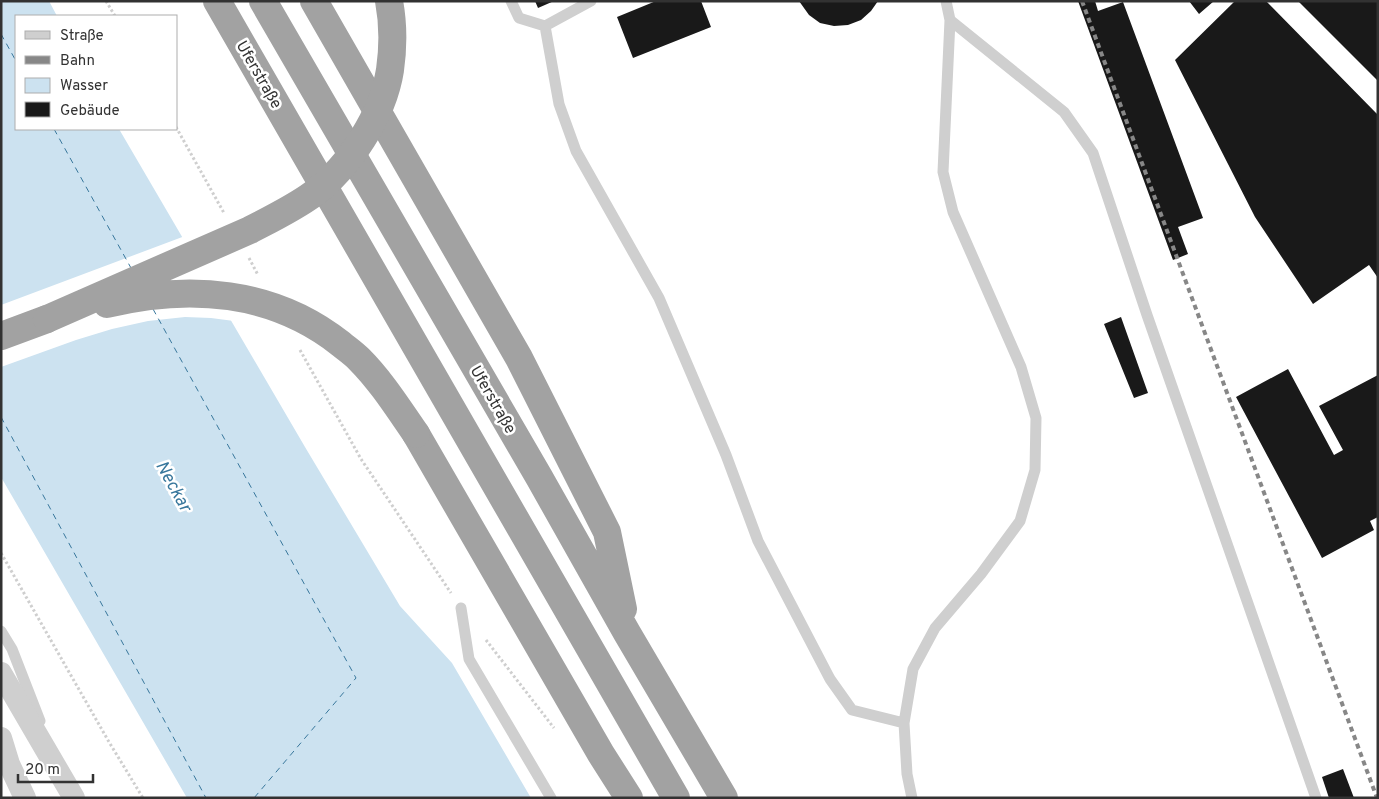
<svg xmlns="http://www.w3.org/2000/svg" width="1379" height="799" font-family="Overpass,sans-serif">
<rect width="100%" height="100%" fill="#fff"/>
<path fill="#cce2f0" d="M1,1h48l8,15h-41v113h103l186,318 95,159 52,57 79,135h-344l-186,-321z"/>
<path fill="#fff" d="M185,236l49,85 -23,-3 -26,-1 -37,4 -36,8 -36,11 -75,27v-62z"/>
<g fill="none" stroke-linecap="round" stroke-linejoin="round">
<path stroke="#38779c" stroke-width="1" stroke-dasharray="6 5" stroke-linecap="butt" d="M1,34l15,27
M54,129l77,139
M153,309l203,369 -102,120
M1,417l205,381"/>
</g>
<path fill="#191919" d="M535,1h19l-16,7z
M656,1h45l10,26 -78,31 -16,-41z
M799,1h79l-7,10 -10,9 -13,5 -14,1 -14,-3 -11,-8z
M1078,1h17l3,10 25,-9 80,216 -25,9 10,27 -15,6z
M1189,1h25l-15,13z
M1235,1h31l112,114v163l-9,-13 -56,39 -58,-87 -80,-157z
M1298,1h80v80z
M1121,317l27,76 -14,5 -30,-74z
M1288,369l46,86 9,-5 -24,-44 59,-31v142l-8,4 4,9 -52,28 -86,-161z
M1343,769l11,29h-25l-7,-21z"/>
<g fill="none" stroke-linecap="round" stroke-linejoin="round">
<path stroke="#cfcfcf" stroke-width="3" stroke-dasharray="2.5 2.5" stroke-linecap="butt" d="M106,1l9,15
M176,127l48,86
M249,258l9,17
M300,350l61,109 90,134
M1,553l108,189 34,56
M486,640l68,88"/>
<path stroke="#cfcfcf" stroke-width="11" d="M511,1l8,17 26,8
M591,1l-46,25 14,78 17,47 83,147 67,157 32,86 72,138 22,31 52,13
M950,20l114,92 29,41 54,162 169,483
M461,608l8,51 82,139
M1,631l11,18 28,72
M912,798l-5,-24 -3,-51 9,-54 22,-41 46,-54 39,-53 15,-51 1,-52 -15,-51 -68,-155 -10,-40 7,-152 -4,-19"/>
<path stroke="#cfcfcf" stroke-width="22" d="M1,673l73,125
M1,738l8,26 16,34"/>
<path stroke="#a2a2a2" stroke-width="28" d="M217,1l459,797
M263,1l276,476 88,156 97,165
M314,1l205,357 88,174 16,77
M1,336l46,-17
M416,434l185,320 28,44"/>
<path stroke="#878787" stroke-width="4" stroke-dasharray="5 4" stroke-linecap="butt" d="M1082,1l295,797"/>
<path stroke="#a2a2a2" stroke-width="28" d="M107,304c82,-20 166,-14 234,40 6,5 12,9 18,15 22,22 39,49 57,75
M47,319l203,-89c21,-11 44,-22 63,-36 36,-27 70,-79 77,-124 3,-21 3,-48 -1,-69"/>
</g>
<g text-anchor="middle" stroke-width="5" stroke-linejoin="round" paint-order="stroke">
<g font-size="16" fill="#323232" stroke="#fff">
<text transform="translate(260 74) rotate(60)" y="6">Uferstraße</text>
<text transform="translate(494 399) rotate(60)" y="6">Uferstraße</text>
</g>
<g font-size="18" font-style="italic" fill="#38779c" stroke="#fff">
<text transform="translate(174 486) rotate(61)" y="6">Neckar</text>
</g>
</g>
<rect width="1379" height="799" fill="none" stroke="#323232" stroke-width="5"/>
<rect x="15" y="15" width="162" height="115" fill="#ffffff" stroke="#adadad"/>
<rect x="25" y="31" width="25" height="8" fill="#cfcfcf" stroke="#adadad"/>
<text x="60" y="40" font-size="15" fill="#323232">Straße</text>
<rect x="25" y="56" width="25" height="8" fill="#878787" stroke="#adadad"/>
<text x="60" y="65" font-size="15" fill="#323232">Bahn</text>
<rect x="25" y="78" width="25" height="15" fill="#cce2f0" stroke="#adadad"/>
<text x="60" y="90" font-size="15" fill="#323232">Wasser</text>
<rect x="25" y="102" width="25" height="15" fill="#191919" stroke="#adadad"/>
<text x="60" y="115" font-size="15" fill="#323232">Gebäude</text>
<path d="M18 774v8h75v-8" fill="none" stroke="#323232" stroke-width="2.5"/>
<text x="25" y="774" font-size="15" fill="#323232" stroke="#ffffff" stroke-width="4" paint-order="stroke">20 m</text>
</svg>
